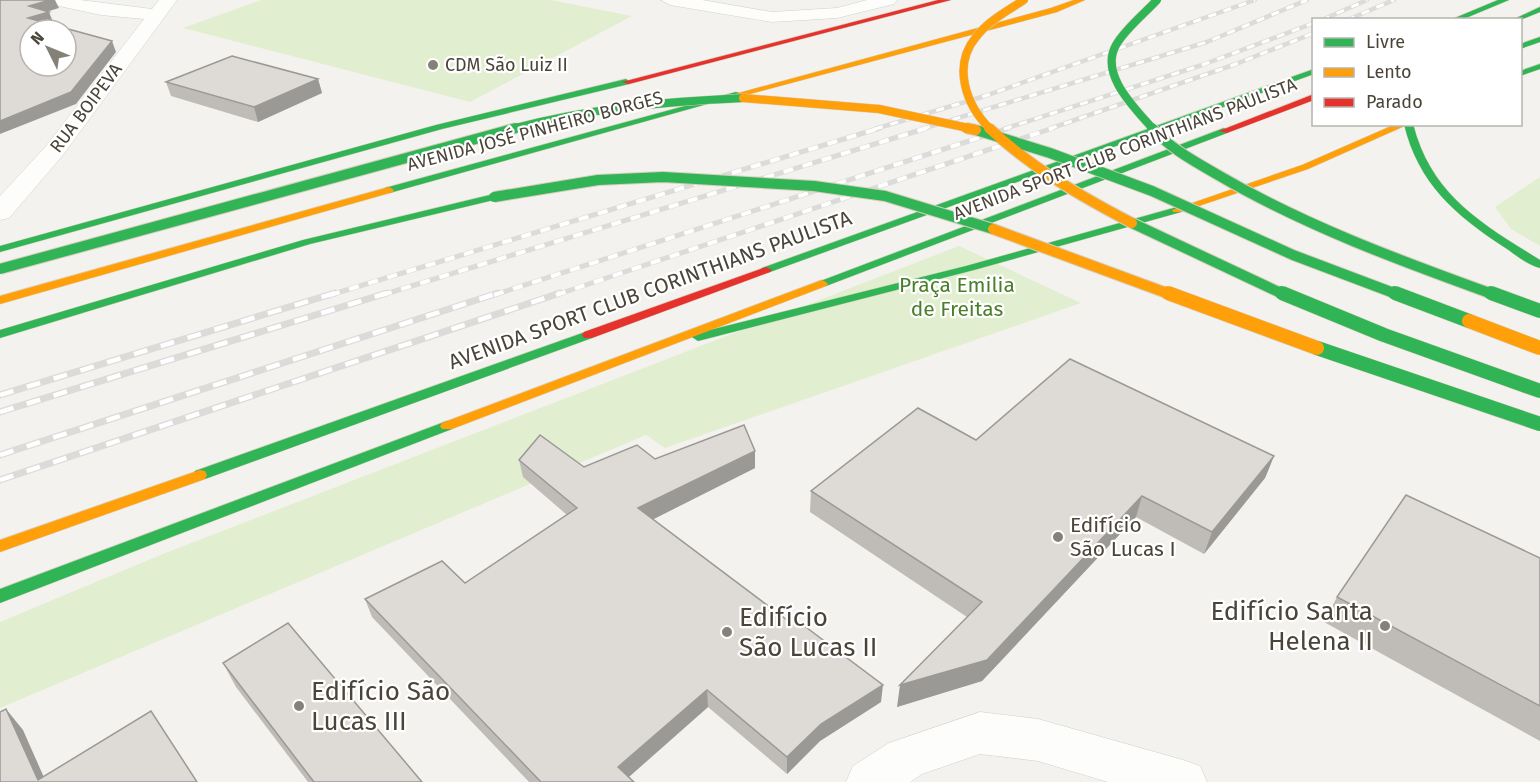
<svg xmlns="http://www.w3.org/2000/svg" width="1540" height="782" font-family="'Fira Sans',sans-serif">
<rect width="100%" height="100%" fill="#f4f2ee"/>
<path fill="#e1eecf" d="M261,0h290l81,16 -162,86 -287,-74z
M1540,177v69l-29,-17 -16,-22z
M959,246l122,57 -416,145 -19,-13 -646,273v-86l163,-68z"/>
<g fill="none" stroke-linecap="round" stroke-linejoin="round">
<g stroke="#d2d0cb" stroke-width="1">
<path id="street" d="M47,0h33l72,9 7,-9h18l-114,155 -54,63 -9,2v-24l47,-51 97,-126 -43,-4 -51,-11z
M661,0h41l70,12 65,-4 30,-8h30l-3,4 -57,14 -65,4 -102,-17z
M980,712l58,7 145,41 17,6 7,16h-99l-70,-21 -58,-7 -58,20 -12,8h-64l7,-16 36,-23z"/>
</g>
<g stroke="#d6cebb" stroke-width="1">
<path id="fast" d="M1498,0h11l-48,20h-11z
M1540,7v5l-20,8h-8z
M1540,37v5l-20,7v-5z
M1540,64v5l-20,7v-5z
M1314,69v5l-544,198 -4,1 -6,-3 2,-2z
M626,79l4,3 -1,2 -187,45 -442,123v-6l436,-121z
M736,92l7,2 -350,98 -4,1 -5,-3 1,-2z
M1404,124h9c18,71 69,100 127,136v8c-13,-3 -25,-14 -36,-21 -49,-32 -86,-64 -100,-123z
M1224,128l5,3 -2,2 -401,153h-8l-2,-2 2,-2z
M494,194l5,3 -1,2 -188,45 -310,94v-8l303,-90z
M1177,207l5,3 -1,2 -207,58 -276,71 -6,-4 2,-3 272,-68z
M588,331l4,1 2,3 -2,3 -387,141h-10l-2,-4 2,-4z
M447,421l5,2 2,3 -2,3 -452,174v-14z"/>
</g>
<g stroke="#d6cebb" stroke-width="1">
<path id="slow" d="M1074,0h11l-28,12 -315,84 -7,-2 316,-86z
M1396,124h13l-101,45 -127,43h-8l-1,-2 130,-45z
M389,187l5,3 -1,2 -393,112v-8z
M822,280l4,2 2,2 -2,2 -374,143h-10l-2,-3 2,-3z
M200,470l5,1 2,4 -2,4 -205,73v-12z"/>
</g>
<g stroke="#d6cebb" stroke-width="1">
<path id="jam" d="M938,0h13l-322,84 -7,-2z
M1314,94v6l-87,33 -8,-2z
M766,267l6,3 -2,2 -178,66h-8l-2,-3 2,-3z"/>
</g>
<use href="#street" fill="#fdfdfc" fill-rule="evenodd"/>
<use href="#fast" fill="#30b455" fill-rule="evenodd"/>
<use href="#slow" fill="#ff9f0a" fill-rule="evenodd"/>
<use href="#jam" fill="#e5322d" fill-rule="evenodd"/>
<g stroke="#dbdbda" stroke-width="4.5">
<path id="rail-far2" d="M1322,20l45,-20
M1347,20l47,-20
M875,129l110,-33 270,-96
M922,129l285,-87 100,-42
M1004,129l198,-64 112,-42
M1049,129l187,-65 78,-31"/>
</g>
<g stroke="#dbdbda" stroke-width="5">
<path id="rail-far1" d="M330,295l550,-167
M382,295l545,-167
M494,295l515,-167
M556,295l497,-167"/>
</g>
<g stroke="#dbdbda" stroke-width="7">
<path id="rail" d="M0,395l335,-102
M0,412l387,-119
M0,455l498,-162
M0,480l560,-187"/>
</g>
<use href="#rail-far2" stroke="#fff" stroke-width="3" stroke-dasharray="8" stroke-linecap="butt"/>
<use href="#rail-far1" stroke="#fff" stroke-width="4" stroke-dasharray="10" stroke-linecap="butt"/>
<use href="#rail" stroke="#fff" stroke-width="4.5" stroke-dasharray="14" stroke-linecap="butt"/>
<g stroke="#d6cebb" stroke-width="9" stroke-linecap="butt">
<path id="fast-bridge-far2" d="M511,129c79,-21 151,-27 232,-31
M1153,129c-17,-20 -54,-54 -37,-84 9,-16 28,-31 41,-45"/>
</g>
<g stroke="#d6cebb" stroke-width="12" stroke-linecap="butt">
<path id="fast-bridge-far1" d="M1152,128c19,21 42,33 66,47 87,51 183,86 277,120
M976,130l74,23 102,38 141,64 106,40
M494,197l104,-17 65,-3 151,9 71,10 108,33
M1132,223l153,72
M0,269l516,-141"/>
</g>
<g stroke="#d6cebb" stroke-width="15" stroke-linecap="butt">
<path id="fast-bridge" d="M1282,293l102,42 156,56
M1395,293l74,28
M1491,293l49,18
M1317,348l223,76"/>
</g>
<g stroke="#d6cebb" stroke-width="9" stroke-linecap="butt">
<path id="slow-bridge-far2" d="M743,98l136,11 94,20
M990,129c-24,-24 -38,-63 -14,-92 12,-16 31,-26 48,-37"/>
</g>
<g stroke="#d6cebb" stroke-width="12" stroke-linecap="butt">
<path id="slow-bridge-far1" d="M966,128l10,2
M989,128c43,40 91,68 143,95
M993,229l179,66"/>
</g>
<g stroke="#d6cebb" stroke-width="15" stroke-linecap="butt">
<path id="slow-bridge" d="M1168,293l149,55
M1469,321l71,27"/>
</g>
<use href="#fast-bridge-far2" stroke="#30b455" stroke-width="8"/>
<use href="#fast-bridge-far1" stroke="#30b455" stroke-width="10"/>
<use href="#fast-bridge" stroke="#30b455" stroke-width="14"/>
<use href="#slow-bridge-far2" stroke="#ff9f0a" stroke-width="8"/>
<use href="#slow-bridge-far1" stroke="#ff9f0a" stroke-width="10"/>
<use href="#slow-bridge" stroke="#ff9f0a" stroke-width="14"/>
</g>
<path fill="#bfbcb8" d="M318,79l4,14 -64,29 -87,-26 -5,-14z
M976,440l298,16 -9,22 -61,76 -68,-37 -154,164 -85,26 70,-90 -157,-105 1,-21z
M655,459l100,9 -102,51 228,183 -61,39 -33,33 -79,-67 -79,70 5,5h-105l-157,-165 -7,-18 100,-16 102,-68 -44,-38 -4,-17 65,7z
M1540,558v183l-216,-119 13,-25z
M223,663l199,119h-114l-72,-95z"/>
<path fill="#9b9996" d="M50,0h5l4,8 -26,8 -4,-10z
M49,12l4,10 -20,6 -5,-10z
M112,41l4,11 -40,52 -76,30v-13z
M318,79l4,14 -64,29 -4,-15z
M755,451v17l-115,58 -2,-18z
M1274,456l-9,22 -61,76 8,-22z
M1142,496l-6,21 -154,164 -85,26 3,-22z
M883,685l-2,17 -61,39 -33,33v-17l34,-33z
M707,690l1,17 -85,75 -5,-15z
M6,709l17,21 23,52 -8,-2z"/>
<path fill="#dedbd6" stroke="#9b9996" stroke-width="1.5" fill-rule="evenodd" d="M0,0h50l-21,6 20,6 -21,6 84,23 -41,51 -71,29zM30,30h36v36h-36z
M232,56l86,23 -64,28 -88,-25z
M1070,359l204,97 -62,76 -70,-36 -155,164 -87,25 82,-83 -171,-111 107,-83 58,32z
M744,425l11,26 -117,57 149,112 4,-4 92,69 -62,39 -34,33 -80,-67 -89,77 16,15h-93l-176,-183 77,-38 23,22 112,-75 -58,-48 21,-25 44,32 53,-22 18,14z
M1406,495l134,63v148l-203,-109z
M288,623l134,159h-108l-91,-119z
M6,709l32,71 113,-69 46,71h-197v-70z"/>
<g fill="#868178" stroke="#fff" stroke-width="2">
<circle cx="433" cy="65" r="6"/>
<circle cx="1058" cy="537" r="6"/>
<circle cx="1385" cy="626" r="6"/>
<circle cx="727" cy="632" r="6"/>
<circle cx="299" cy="706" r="6"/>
</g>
<g text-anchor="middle" stroke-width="4.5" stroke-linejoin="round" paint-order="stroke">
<g font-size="18" fill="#4b4439" stroke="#fff" text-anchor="start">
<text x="445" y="71">CDM São Luiz II</text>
</g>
<g font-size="18" fill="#4b4439" stroke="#fff">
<text transform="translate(86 108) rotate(-53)" y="6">RUA BOIPEVA</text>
<text transform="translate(535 131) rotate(-15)" y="6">AVENIDA JOSÉ PINHEIRO BORGES</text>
<text transform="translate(1125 149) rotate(-21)" y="6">AVENIDA SPORT CLUB CORINTHIANS PAULISTA</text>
</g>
<g font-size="21" fill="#4a7f2a" stroke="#fff">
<text x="957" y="292">Praça Emilia<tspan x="957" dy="24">de Freitas</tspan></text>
</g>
<g font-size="21" fill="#4b4439" stroke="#fff">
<text transform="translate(650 290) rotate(-20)" y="7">AVENIDA SPORT CLUB CORINTHIANS PAULISTA</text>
</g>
<g font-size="21" fill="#4b4439" stroke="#fff" text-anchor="start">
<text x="1070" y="532">Edifício<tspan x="1070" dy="24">São Lucas I</tspan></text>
</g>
<g font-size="26" fill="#4b4439" stroke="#fff" text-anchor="start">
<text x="1373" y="620" text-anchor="end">Edifício Santa<tspan x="1373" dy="30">Helena II</tspan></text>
<text x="739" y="626">Edifício<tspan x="739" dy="30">São Lucas II</tspan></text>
<text x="311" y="700">Edifício São<tspan x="311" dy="30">Lucas III</tspan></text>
</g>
</g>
<rect x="1312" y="18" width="210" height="108" fill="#ffffff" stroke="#b7b4b0" stroke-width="1.5"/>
<rect x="1324" y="38" width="30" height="9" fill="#30b455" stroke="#b7b4b0" stroke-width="1.5"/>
<text x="1366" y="48" font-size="18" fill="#4b4439">Livre</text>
<rect x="1324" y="68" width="30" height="9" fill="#ff9f0a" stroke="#b7b4b0" stroke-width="1.5"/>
<text x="1366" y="78" font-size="18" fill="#4b4439">Lento</text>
<rect x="1324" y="98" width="30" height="9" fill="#e5322d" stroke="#b7b4b0" stroke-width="1.5"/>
<text x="1366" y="108" font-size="18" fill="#4b4439">Parado</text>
<g transform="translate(48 48) rotate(313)"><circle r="28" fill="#ffffff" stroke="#b7b4b0" stroke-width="1.5"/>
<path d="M0-4.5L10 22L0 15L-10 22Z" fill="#868178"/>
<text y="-9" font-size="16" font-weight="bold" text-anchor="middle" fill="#4b4439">N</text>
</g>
</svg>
